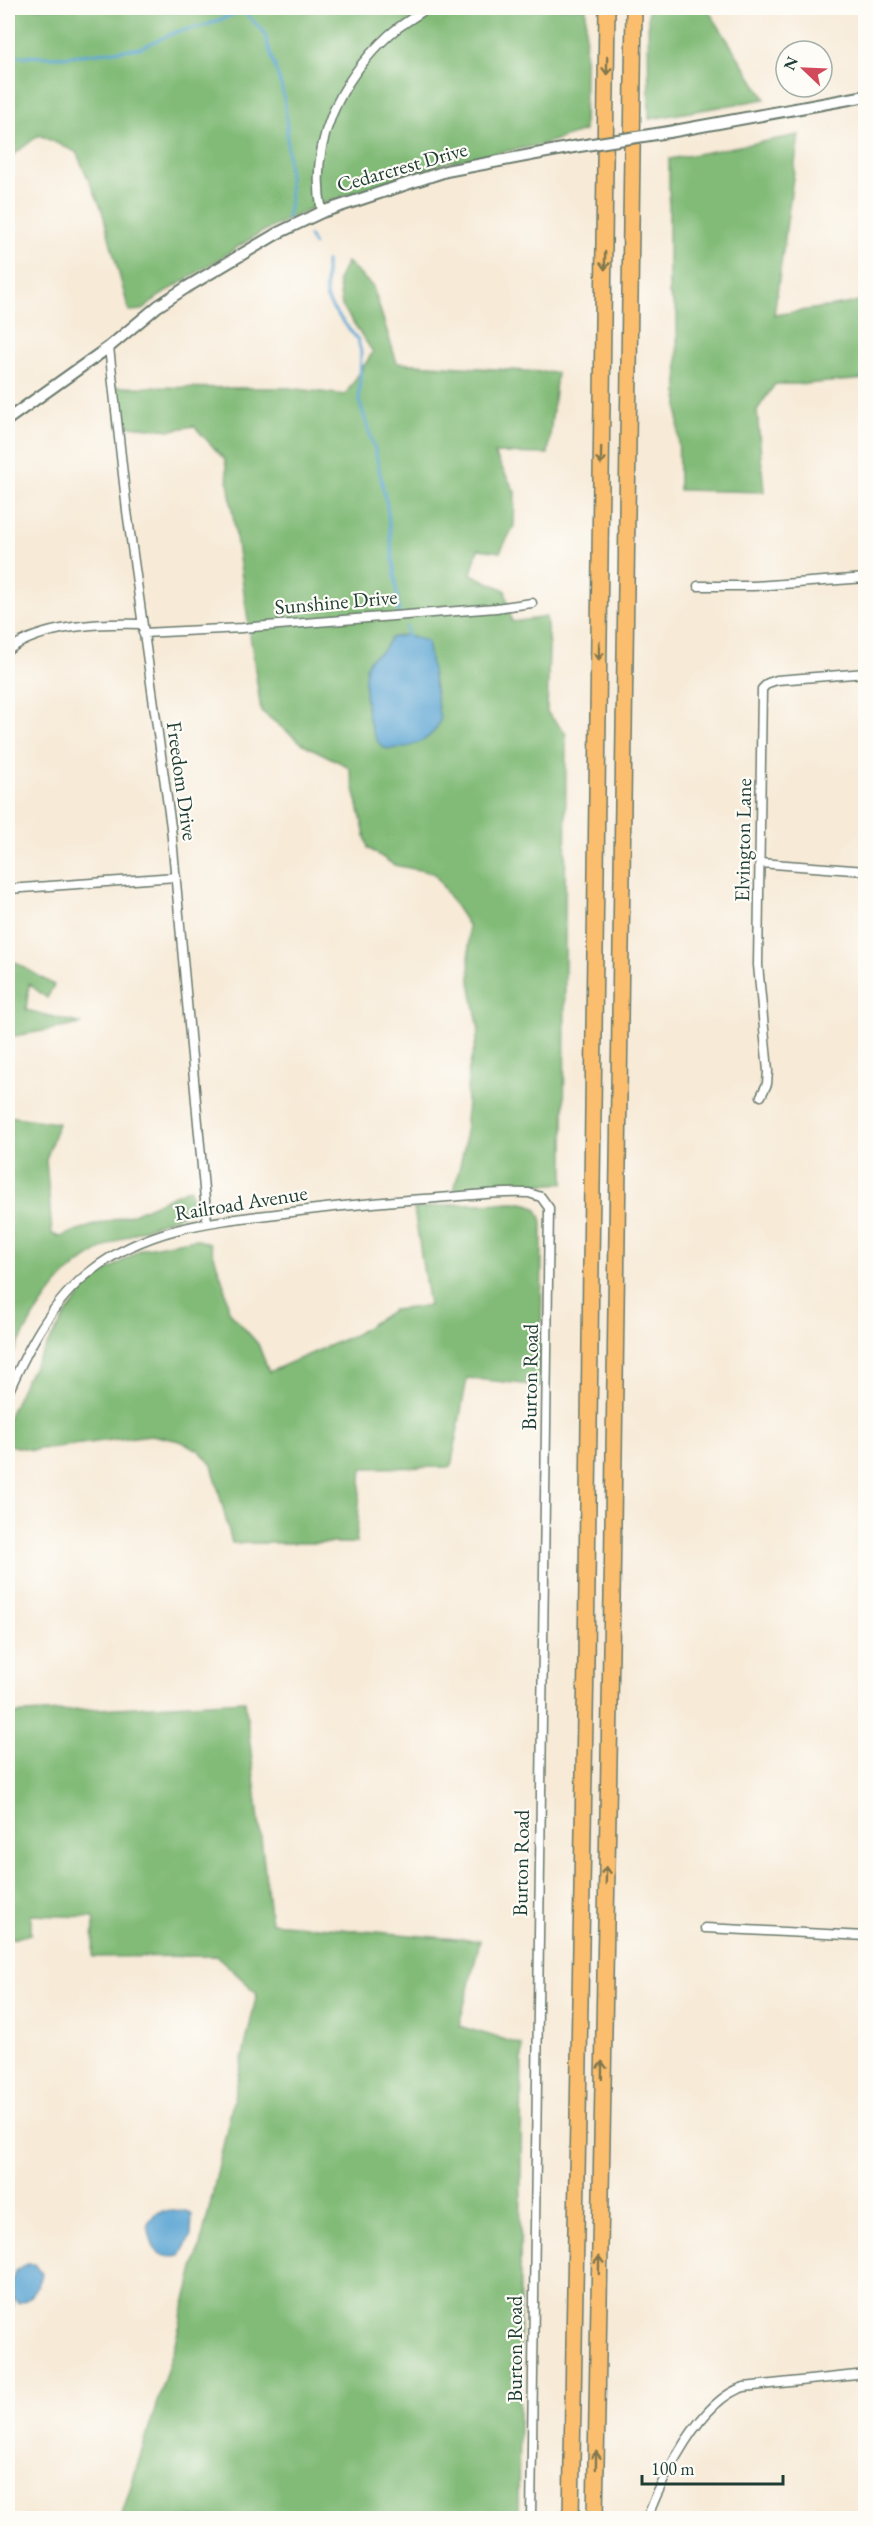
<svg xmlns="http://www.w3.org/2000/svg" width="873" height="2526" font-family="'EB Garamond',serif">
<rect width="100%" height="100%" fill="#fdfcf7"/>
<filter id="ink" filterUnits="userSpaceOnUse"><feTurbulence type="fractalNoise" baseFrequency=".0167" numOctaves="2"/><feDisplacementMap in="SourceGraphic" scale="12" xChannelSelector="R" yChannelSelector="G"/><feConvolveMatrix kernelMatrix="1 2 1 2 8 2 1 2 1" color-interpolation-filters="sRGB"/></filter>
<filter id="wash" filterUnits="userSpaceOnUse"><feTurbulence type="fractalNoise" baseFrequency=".008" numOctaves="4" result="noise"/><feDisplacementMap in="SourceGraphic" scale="24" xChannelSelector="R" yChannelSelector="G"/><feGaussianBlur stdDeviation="1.35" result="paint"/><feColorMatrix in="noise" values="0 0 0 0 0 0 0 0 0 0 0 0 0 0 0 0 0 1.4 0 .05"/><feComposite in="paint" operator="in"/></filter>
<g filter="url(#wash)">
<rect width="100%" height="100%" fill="#f7ead7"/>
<path fill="#82bb78" stroke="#507c56" stroke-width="1.5" d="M8,8h578l-2,123 -44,14 -95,18 -127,42 -58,28 -102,64 -15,13 -14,1 -28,-104 -25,-55 -37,-17 -31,24z
M648,8h59l58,91 -116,20z
M799,135l-25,180 91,-14v78l-61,5h-29l-18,26 7,82 -85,-2 -2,-178 -8,-19v-134z
M347,262l26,25 24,76 160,10 -9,81 -54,-1 21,39 -1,34 -14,26 -22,-3 -7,25 34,16 7,32 34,-5 3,31 -2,64 19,22 -2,449 -110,8 11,-47 3,-72 11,-42 -9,-48 -2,-57 -34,-52 -40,-8 -26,-17 -19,-81 -46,-23 -42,-33 -36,-251 -31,-34 -23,4 -53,-5 -4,-38 175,1 56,7 28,-43 -31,-46 -4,-26z
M8,958l46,27 -7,13 -18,-14 -3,26 56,14 -74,13z
M8,1116l50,7 -12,37 6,74 9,3 17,-7 55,-16 57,-26 2,17 -5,8c-38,14 -79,28 -111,53 -30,25 -51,64 -68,98z
M522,1203c12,1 17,7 20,19l-1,164 -74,-8 -16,89 -89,1 -6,75h-124l-20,-78 -13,-15 -19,-9 -29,-6 -118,15 -25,-5v-26l2,-6 16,-34 41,-66 19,-24 15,-14 40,-26 54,-10 15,5 14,41 5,26 29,33 11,28 87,-38 37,-24 36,-4 -15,-97 45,-5z
M245,1701l26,222 209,18 -21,85 63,19 -4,473h-397l52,-167 35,-137 49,-221 -40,-37 -124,1 1,-40 -63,-2v19l-23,6v-226z"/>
<path fill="#5ba5d3" stroke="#3d7184" stroke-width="1.5" d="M405,635l22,6 13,78c-5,22 -34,32 -56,29 -17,-12 -24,-68 -16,-86 4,-7 10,-7 15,-12 3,-3 5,-9 7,-12z
M163,2211h23l6,4 -1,20 -11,21c-26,5 -30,-13 -32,-33l7,-9z
M27,2264h8l7,10c-4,14 -9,26 -24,29l-6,-6c-2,-16 -1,-27 15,-33z"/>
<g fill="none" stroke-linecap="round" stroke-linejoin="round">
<path stroke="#5ba5d3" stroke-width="3" d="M245,13l5,-5
M8,56l56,1 76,-9 36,-16 31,-7 32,-13 6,1 19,19 18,57 4,22 4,90 -3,17
M309,236l5,9
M326,261v36l7,12 25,31 3,12 -2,48 16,50 12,56 12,107
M406,627l2,12"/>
</g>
</g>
<g filter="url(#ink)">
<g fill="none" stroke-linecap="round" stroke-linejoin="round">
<g stroke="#6b7a6d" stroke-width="11">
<path id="minor" d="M322,212c-14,-68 18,-132 67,-177 12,-11 26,-18 38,-27
M109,347l18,164 44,316 36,395
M698,586h56l112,-8
M143,633l99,-5 254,-20 36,-5
M8,650c35,-25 91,-27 133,-26
M760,863l106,8
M8,889l168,-12
M761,1096l6,-12 1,-13 -10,-106 4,-276 6,-6 9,-3 89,-7
M8,1393c20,-45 43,-91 83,-122 57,-45 126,-50 193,-58 47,-6 93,-11 140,-14 35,-2 70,-8 105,-6l12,4 8,11 -18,1310
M705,1928l161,8
M8,2297v9
M647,2518c16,-41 53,-118 97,-131l122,-13"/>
</g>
<g stroke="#6b7a6d" stroke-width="14">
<path id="tertiary" d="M669,132l197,-36
M8,419l101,-72 49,-41 29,-19 91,-54 44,-21 124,-41 127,-24"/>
</g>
<g stroke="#6b7a6d" stroke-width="18">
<path id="motorway" d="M571,2518l15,-859 21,-1651
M595,2518l17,-921 22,-1589"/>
</g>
<use href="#minor" stroke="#fff" stroke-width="8"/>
<use href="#tertiary" stroke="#fff" stroke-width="10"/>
<use href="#motorway" stroke="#fabe6e" stroke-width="15"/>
<g stroke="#6b7a6d" stroke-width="14" stroke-linecap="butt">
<path id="tertiary-bridge" d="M573,147l96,-15"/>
</g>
<use href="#tertiary-bridge" stroke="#fff" stroke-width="10"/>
</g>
<defs><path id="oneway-shaft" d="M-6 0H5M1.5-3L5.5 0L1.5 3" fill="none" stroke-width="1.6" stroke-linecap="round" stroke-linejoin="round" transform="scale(1.5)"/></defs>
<g stroke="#82774e">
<use href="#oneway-shaft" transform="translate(607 66) rotate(91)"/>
<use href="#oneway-shaft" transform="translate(605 261) rotate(91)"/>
<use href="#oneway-shaft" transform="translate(601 456) rotate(91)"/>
<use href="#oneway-shaft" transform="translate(599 651) rotate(91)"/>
<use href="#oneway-shaft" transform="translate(606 1875) rotate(-89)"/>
<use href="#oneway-shaft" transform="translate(602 2070) rotate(-89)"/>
<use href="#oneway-shaft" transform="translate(599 2265) rotate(-89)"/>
<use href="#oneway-shaft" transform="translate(596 2460) rotate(-89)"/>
</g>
</g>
<g text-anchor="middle" stroke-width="4.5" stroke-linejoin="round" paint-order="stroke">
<g font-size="21" fill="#1f3d34" stroke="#fdfcf7">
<text transform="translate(402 167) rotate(-16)" y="7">Cedarcrest Drive</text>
<text transform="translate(336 602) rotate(-5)" y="7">Sunshine Drive</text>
<text transform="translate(182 781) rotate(82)" y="7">Freedom Drive</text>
<text transform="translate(743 840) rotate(-89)" y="7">Elvington Lane</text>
<text transform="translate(241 1203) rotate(-9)" y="7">Railroad Avenue</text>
<text transform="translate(530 1377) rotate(-89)" y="7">Burton Road</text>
<text transform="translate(521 1863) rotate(-89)" y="7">Burton Road</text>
<text transform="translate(515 2349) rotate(-90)" y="7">Burton Road</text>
</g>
</g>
<rect width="873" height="2526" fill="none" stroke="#fdfcf7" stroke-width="30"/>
<g transform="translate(804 69) rotate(293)"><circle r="28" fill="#fdfcf7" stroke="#a4b0a9" stroke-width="1.5"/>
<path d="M0-4.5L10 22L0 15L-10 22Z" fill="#d1495b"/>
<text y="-9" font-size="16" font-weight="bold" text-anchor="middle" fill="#1f3d34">N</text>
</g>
<path d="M642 2475v9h141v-9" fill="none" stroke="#1f3d34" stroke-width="3"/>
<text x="651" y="2475" font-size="18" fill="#1f3d34" stroke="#fdfcf7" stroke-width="4.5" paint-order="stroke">100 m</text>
</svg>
